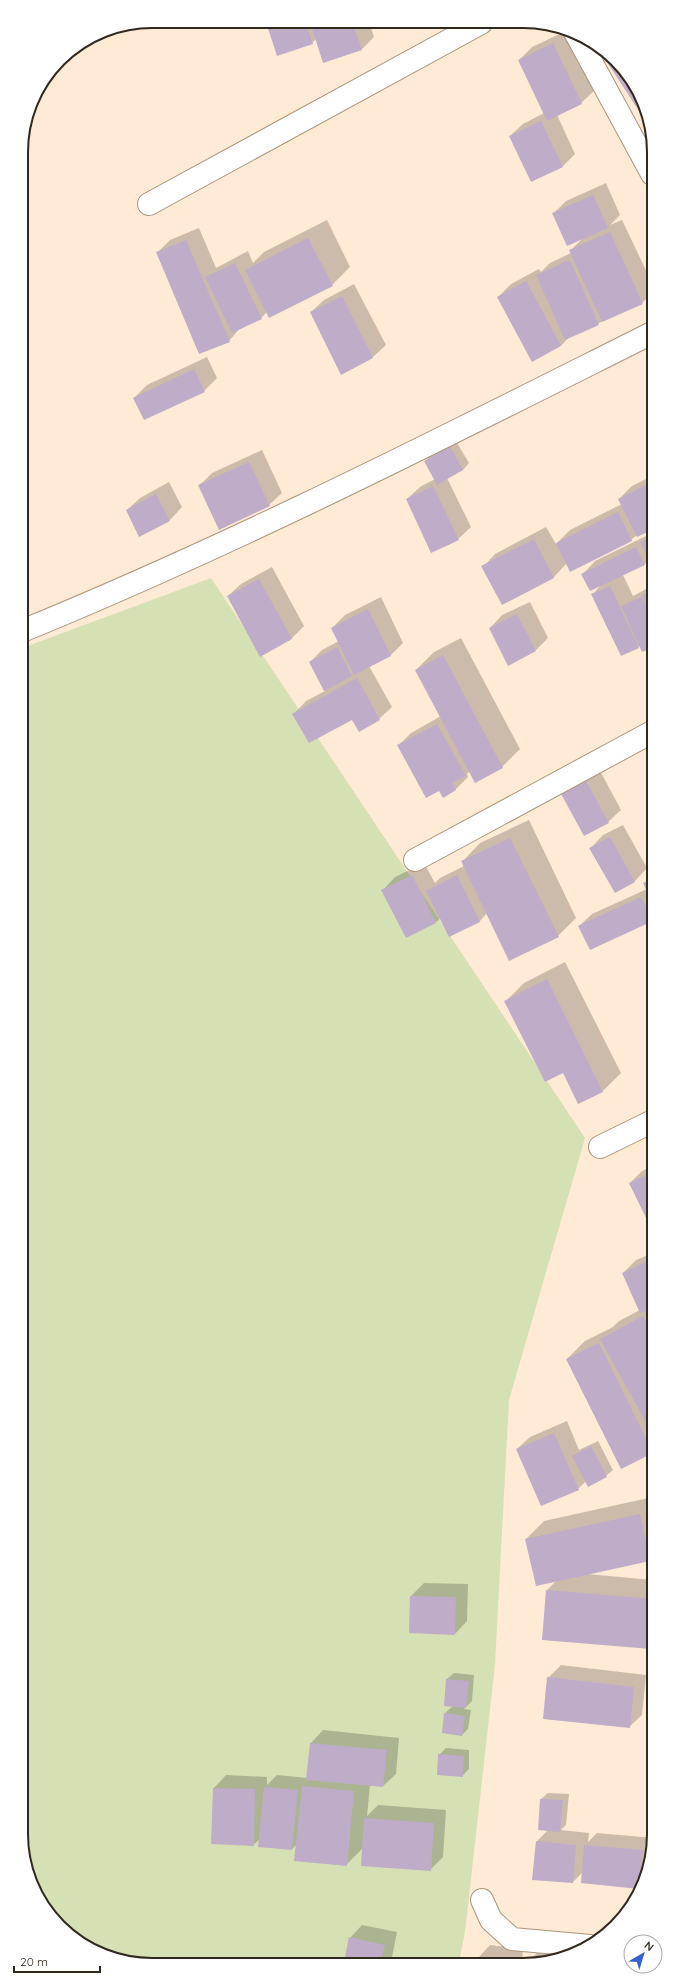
<svg xmlns="http://www.w3.org/2000/svg" width="675" height="1986" font-family="Quicksand,sans-serif">
<rect width="100%" height="100%" fill="#ffead5"/>
<path fill="#d5e1b4" d="M211,578l374,560 -76,262 -14,265 -30,267 -6,30 -332,1 -33,-12 -35,-24 -21,-28 -14,-39 -2,-1212z"/>
<path fill="#0003" d="M267,22h102l5,15 -13,13 -45,-11 -4,4 -34,12z
M566,31l28,60 -13,12 -24,12 18,39 -12,12 -53,-30 13,-12 21,-11 -25,-53 13,-13z
M606,183l14,32 -10,10 12,-5 30,63v10l-10,10 -73,34 -8,9 -63,-49 13,-13 28,-15 2,3 9,-9 21,-10 -1,-2 12,-12 -28,-26 12,-12z
M327,220l23,47 -18,18 -65,27 -6,6 -20,9 -12,14 -72,-88 13,-13 29,-12 17,40 32,-17 5,12 11,-11z
M354,284l32,61 -13,12 -31,16 -31,-61 13,-12z
M207,357l10,21 -13,13 -70,7 13,-13z
M456,441l13,22 -6,7 -16,8 24,49 -13,12 -51,-40 13,-12 15,-8 -10,-17 6,-7z
M262,450l20,43 -13,12 -70,-19 13,-13z
M652,476v52l-15,7 -6,5 -64,23 -13,14 -52,27 -19,-37 12,-13 51,-27 10,17 14,-14 52,-26 -3,-5 13,-13z
M169,482l13,25 -12,13 -30,16 -13,-26 13,-12z
M652,532v31l-2,-4 -5,5 -22,11 10,21 19,-10v61l-9,4 -3,-5 -1,1 -46,-53 8,-9 -18,-11 12,-13 53,-26z
M272,567l32,59 -13,13 -63,-43 13,-12z
M381,597l22,46 -12,12 -22,11 23,41 -13,12 -85,-5 12,-13 19,-10 -15,-29 12,-12 17,-9 -7,-13 13,-13z
M530,602l18,36 -12,12 -46,-22 12,-13z
M461,638l59,111 -18,18 -32,4 -3,3 1,3 -13,13 -16,-1 -41,-43 13,-13 30,-17 -25,-46 18,-18z
M598,767l23,43 -13,12 -46,-30z
M529,820l47,98 -18,18 -71,-23 -7,8 -30,15 -9,-18 -5,4 -53,-32 12,-13 29,-14 11,20 5,-5 24,-12 -2,-4 18,-19z
M623,825l24,43 -12,13 -20,11 -24,-44 12,-13z
M652,876v44l-73,6 13,-12 55,-25 -2,-5z
M565,962l56,111 -18,18 -24,12 -15,-31 -58,-71 18,-18z
M653,1166v55l-23,-38 12,-12z
M653,1253v199h-1l-85,-93 18,-18 28,-14 6,-6 21,-11 -17,-37 13,-13z
M567,1421l12,29 19,-9 15,29 -7,6 -18,9 -2,-4 -8,8 -61,-40 13,-12z
M653,1497v59l-3,4 -63,14 66,6 -1,50h1v16l-2,2 -104,-58 10,-10 -31,-41 18,-18z
M424,1583l44,1 -1,37 -12,13 -44,-38z
M561,1665l85,10 -4,40 -13,12 -81,-49z
M454,1673l20,2 -2,26 -8,8 7,1 -3,19 -6,6 -17,-22 8,-7 -8,-1 2,-26z
M323,1730l76,8 -3,36 -13,12 -13,-1 -3,31 11,-11 68,5 -3,47 -13,13 -67,-22 -17,17 -49,-21 -5,5 -32,-10 -7,6 -41,-2 2,-55 12,-13 41,2v8l10,-10 31,3 3,-35z
M446,1748l23,2v19l-7,7 -23,-21z
M548,1793l21,1 -3,31 -5,5 28,3 -1,9 9,-9 57,5 -9,44 -6,6 -56,-16 -10,10 -36,-41 11,-11 -7,-31z
M362,1925l35,7 -6,30h-46l5,-24z
M548,1942l41,5 -40,15h-20l1,-2z
M490,1945l33,4 -1,13h-45l1,-4z"/>
<path fill="#beacc9" d="M266,22h39l8,22 -36,12z
M310,22h42l10,28 -39,13z
M553,43l29,61 -35,17 -29,-61z
M607,53l9,6 21,28 7,20 -5,4 -36,-55z
M646,113l5,13v5l-9,-16z
M541,121l22,46 -32,15 -22,-46z
M593,195l15,33 -41,18 -15,-33z
M610,232l33,72 -41,18 -33,-72z
M308,238l25,48 -64,32 -24,-48z
M186,240l44,102 -31,12 -43,-102z
M570,260l29,65 -34,15 -29,-65z
M235,263l27,56 -30,14 -27,-56z
M526,281l35,65 -29,16 -35,-65z
M342,296l31,62 -32,17 -31,-63z
M194,369l11,23 -61,28 -11,-22z
M450,447l13,23 -26,15 -13,-24z
M249,462l21,44 -51,24 -21,-45z
M652,482v48l-15,7 -19,-38z
M433,486l26,54 -28,13 -25,-54z
M156,494l14,27 -31,16 -13,-27z
M618,512l14,29 -62,31 -14,-29z
M652,536v30l-12,-24z
M534,539l20,39 -52,27 -21,-39z
M636,547l9,18 -55,26 -9,-17z
M259,579l33,60 -32,18 -33,-61z
M610,586l29,62 -18,8 -30,-62z
M652,591v25l-10,-21z
M642,597l10,23v28l-10,4 -21,-46z
M368,609l23,47 -37,19 -23,-47z
M517,614l19,37 -28,15 -19,-38z
M337,647l15,29 -28,15 -15,-29z
M443,655l60,113 -28,15 -60,-113z
M357,678l23,42 -21,12 -7,-12 -43,23 -17,-29z
M437,724l29,52 -14,7 4,7 -13,8 -4,-7 -13,7 -29,-53z
M585,779l24,44 -25,13 -24,-44z
M610,837l25,45 -20,11 -26,-45z
M510,838l49,99 -50,24 -48,-100z
M412,875l24,48 -30,15 -25,-48z
M457,875l23,47 -31,15 -23,-46z
M652,879v23l-9,-19z
M641,897l12,24 -63,29 -12,-24z
M547,979l56,113 -25,12 -15,-31 -18,9 -41,-81z
M653,1146v12l-4,-10z
M653,1172v50l-4,2 -20,-41z
M653,1259v49l-13,5 -18,-40z
M643,1316l10,18v101l-53,-96z
M599,1343l54,110 -32,16 -55,-110z
M554,1433l25,57 -38,16 -25,-57z
M591,1446l16,31 -19,10 -16,-31z
M640,1514l10,47 -114,25 -11,-47z
M546,1590l107,9 -2,50 -109,-9z
M410,1596l46,1 -1,38 -46,-2z
M547,1677l87,10 -4,41 -87,-9z
M446,1679l23,2 -3,27 -22,-2z
M444,1713l21,3 -3,20 -20,-3z
M310,1743l77,7 -4,37 -77,-7z
M438,1754l26,2 -1,21 -26,-2z
M302,1786l52,5 -7,75 -53,-5z
M264,1787l34,3 -6,60 -34,-3z
M213,1788l42,1 -1,57 -43,-2z
M540,1799l23,1 -3,32 -22,-2z
M364,1818l70,5 -3,48 -70,-5z
M536,1841l40,4 -3,38 -41,-3z
M584,1845l59,5 -4,39 -58,-6z
M349,1937l36,8 -4,17h-37z
M477,1957l33,5h-34z
M529,1959l23,2 -24,1z"/>
<g fill="none" stroke-linecap="round" stroke-linejoin="round">
<g stroke="#ac957c" stroke-width="24">
<path id="minor" d="M575,32l77,142
M149,204l332,-181
M22,631c215,-88 422,-194 630,-298
M415,860l237,-128
M600,1147l53,-26
M482,1900l9,20 21,19 78,7"/>
</g>
<use href="#minor" stroke="#fff" stroke-width="22"/>
</g>
<path d="M0 0H675V1986H0ZM152 28H523A124 124 0 0 1 647 152V1834A124 124 0 0 1 523 1958H152A124 124 0 0 1 28 1834V152A124 124 0 0 1 152 28Z" fill="#fff" fill-rule="evenodd"/>
<path fill="none" stroke="#31281e" stroke-width="2" d="M152 28H523A124 124 0 0 1 647 152V1834A124 124 0 0 1 523 1958H152A124 124 0 0 1 28 1834V152A124 124 0 0 1 152 28Z"/>
<g transform="translate(643 1954) rotate(38)"><circle r="19" fill="#ffffff" stroke="#ada9a5"/>
<path d="M0-3L7 15L0 10L-7 15Z" fill="#3861d2"/>
<text y="-6" font-size="11" font-weight="bold" text-anchor="middle" fill="#31281e">N</text>
</g>
<path d="M14 1966v6h86v-6" fill="none" stroke="#31281e" stroke-width="2"/>
<text x="20" y="1966" font-size="12" fill="#31281e" stroke="#ffffff" stroke-width="3" paint-order="stroke">20 m</text>
</svg>
